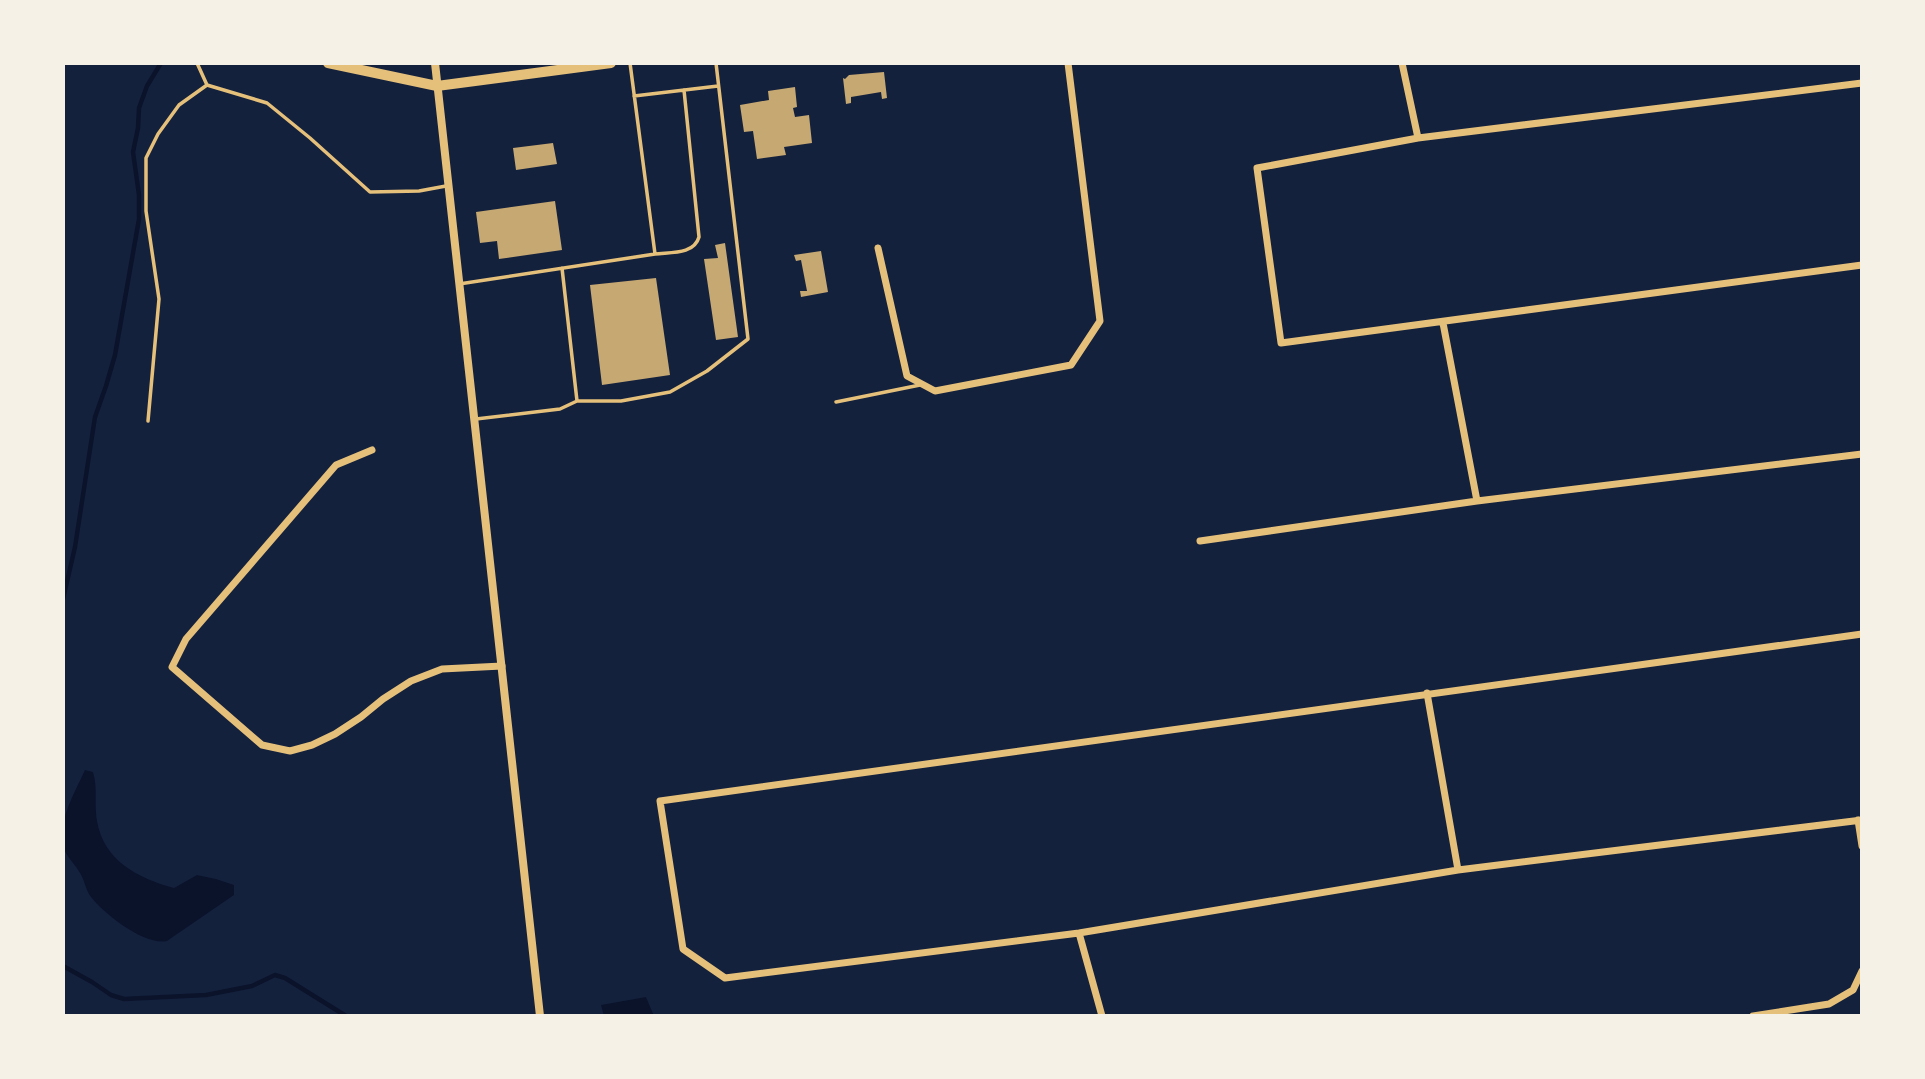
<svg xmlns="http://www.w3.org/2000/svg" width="1925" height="1079" font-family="Quicksand,sans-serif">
<rect width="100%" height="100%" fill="#14213d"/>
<path fill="#0b132b" d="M85,770l8,2c5,16 1,32 4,49 7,40 41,57 77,67l23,-13 19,4 18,6v10l-67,46c-22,5 -63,-27 -76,-44 -6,-8 -6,-16 -11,-24 -5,-9 -15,-18 -17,-27 -6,-24 13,-56 22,-76z
M646,997l8,19h-50l-3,-11z"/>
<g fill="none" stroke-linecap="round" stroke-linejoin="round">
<path stroke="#0b132b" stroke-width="4.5" d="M63,599l12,-52 20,-130 11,-31 9,-31 24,-136v-24l-6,-43 5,-24 1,-20 8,-22 14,-23
M63,966l29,16 19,13 13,4 82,-4 46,-9 23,-11 10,3 61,38"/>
</g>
<path fill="#c6a872" d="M884,72l3,26 -5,1 -1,-7 -30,5v6l-5,1 -3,-26 2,1 4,-4z
M795,87l2,20 -4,1 2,9 14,-2 3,28 -28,4 2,8 -29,4 -4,-28 -9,1 -4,-27 29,-5 -1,-9z
M553,143l4,21 -41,6 -3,-22z
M555,201l7,49 -63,9 -2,-18 -17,2 -4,-31z
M725,243l13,94 -22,3 -12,-81 14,-1 -3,-13z
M821,251l7,41 -27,5 -1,-6h7l-6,-31 -5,1 -2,-6z
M656,278l14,97 -68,10 -12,-100z"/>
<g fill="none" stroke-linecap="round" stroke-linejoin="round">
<path stroke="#e5c07b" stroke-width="3.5" d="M197,63l10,22 60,18 43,35 60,54 49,-1 27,-5
M634,96l84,-10
M655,254c15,-2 39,1 44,-17l-15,-147
M459,284l196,-30 -25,-191
M577,401h44l49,-9 37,-21 41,-32 -32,-276
M836,402l84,-17
M476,419l84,-10 17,-8 -15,-133
M148,421l11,-122 -13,-88v-53l12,-24 21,-29 28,-20"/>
<path stroke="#e5c07b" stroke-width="7" d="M1402,63l16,75
M1862,83l-444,55 -161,30 24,175 581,-78
M878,248l29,128 28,15 136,-26 29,-44 -32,-258
M1443,323l34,178
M372,450l-36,15 -150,174 -14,28 90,78 28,6 22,-6 23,-11 26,-17 22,-18 28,-18 31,-12 60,-3
M1200,541l277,-40 385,-47
M1862,634l-1202,167 23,148 42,29 354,-45 379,-63 404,-50
M1427,693l31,177
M1858,820l4,26
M1079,933l23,83
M1753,1016l76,-12 24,-14 9,-19"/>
<path stroke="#e5c07b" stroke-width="8" d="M435,63l105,953"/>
<path stroke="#e5c07b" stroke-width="10" d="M328,63l109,23 174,-23"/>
</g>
<rect width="1925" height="1079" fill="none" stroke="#f6f1e7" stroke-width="130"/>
</svg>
